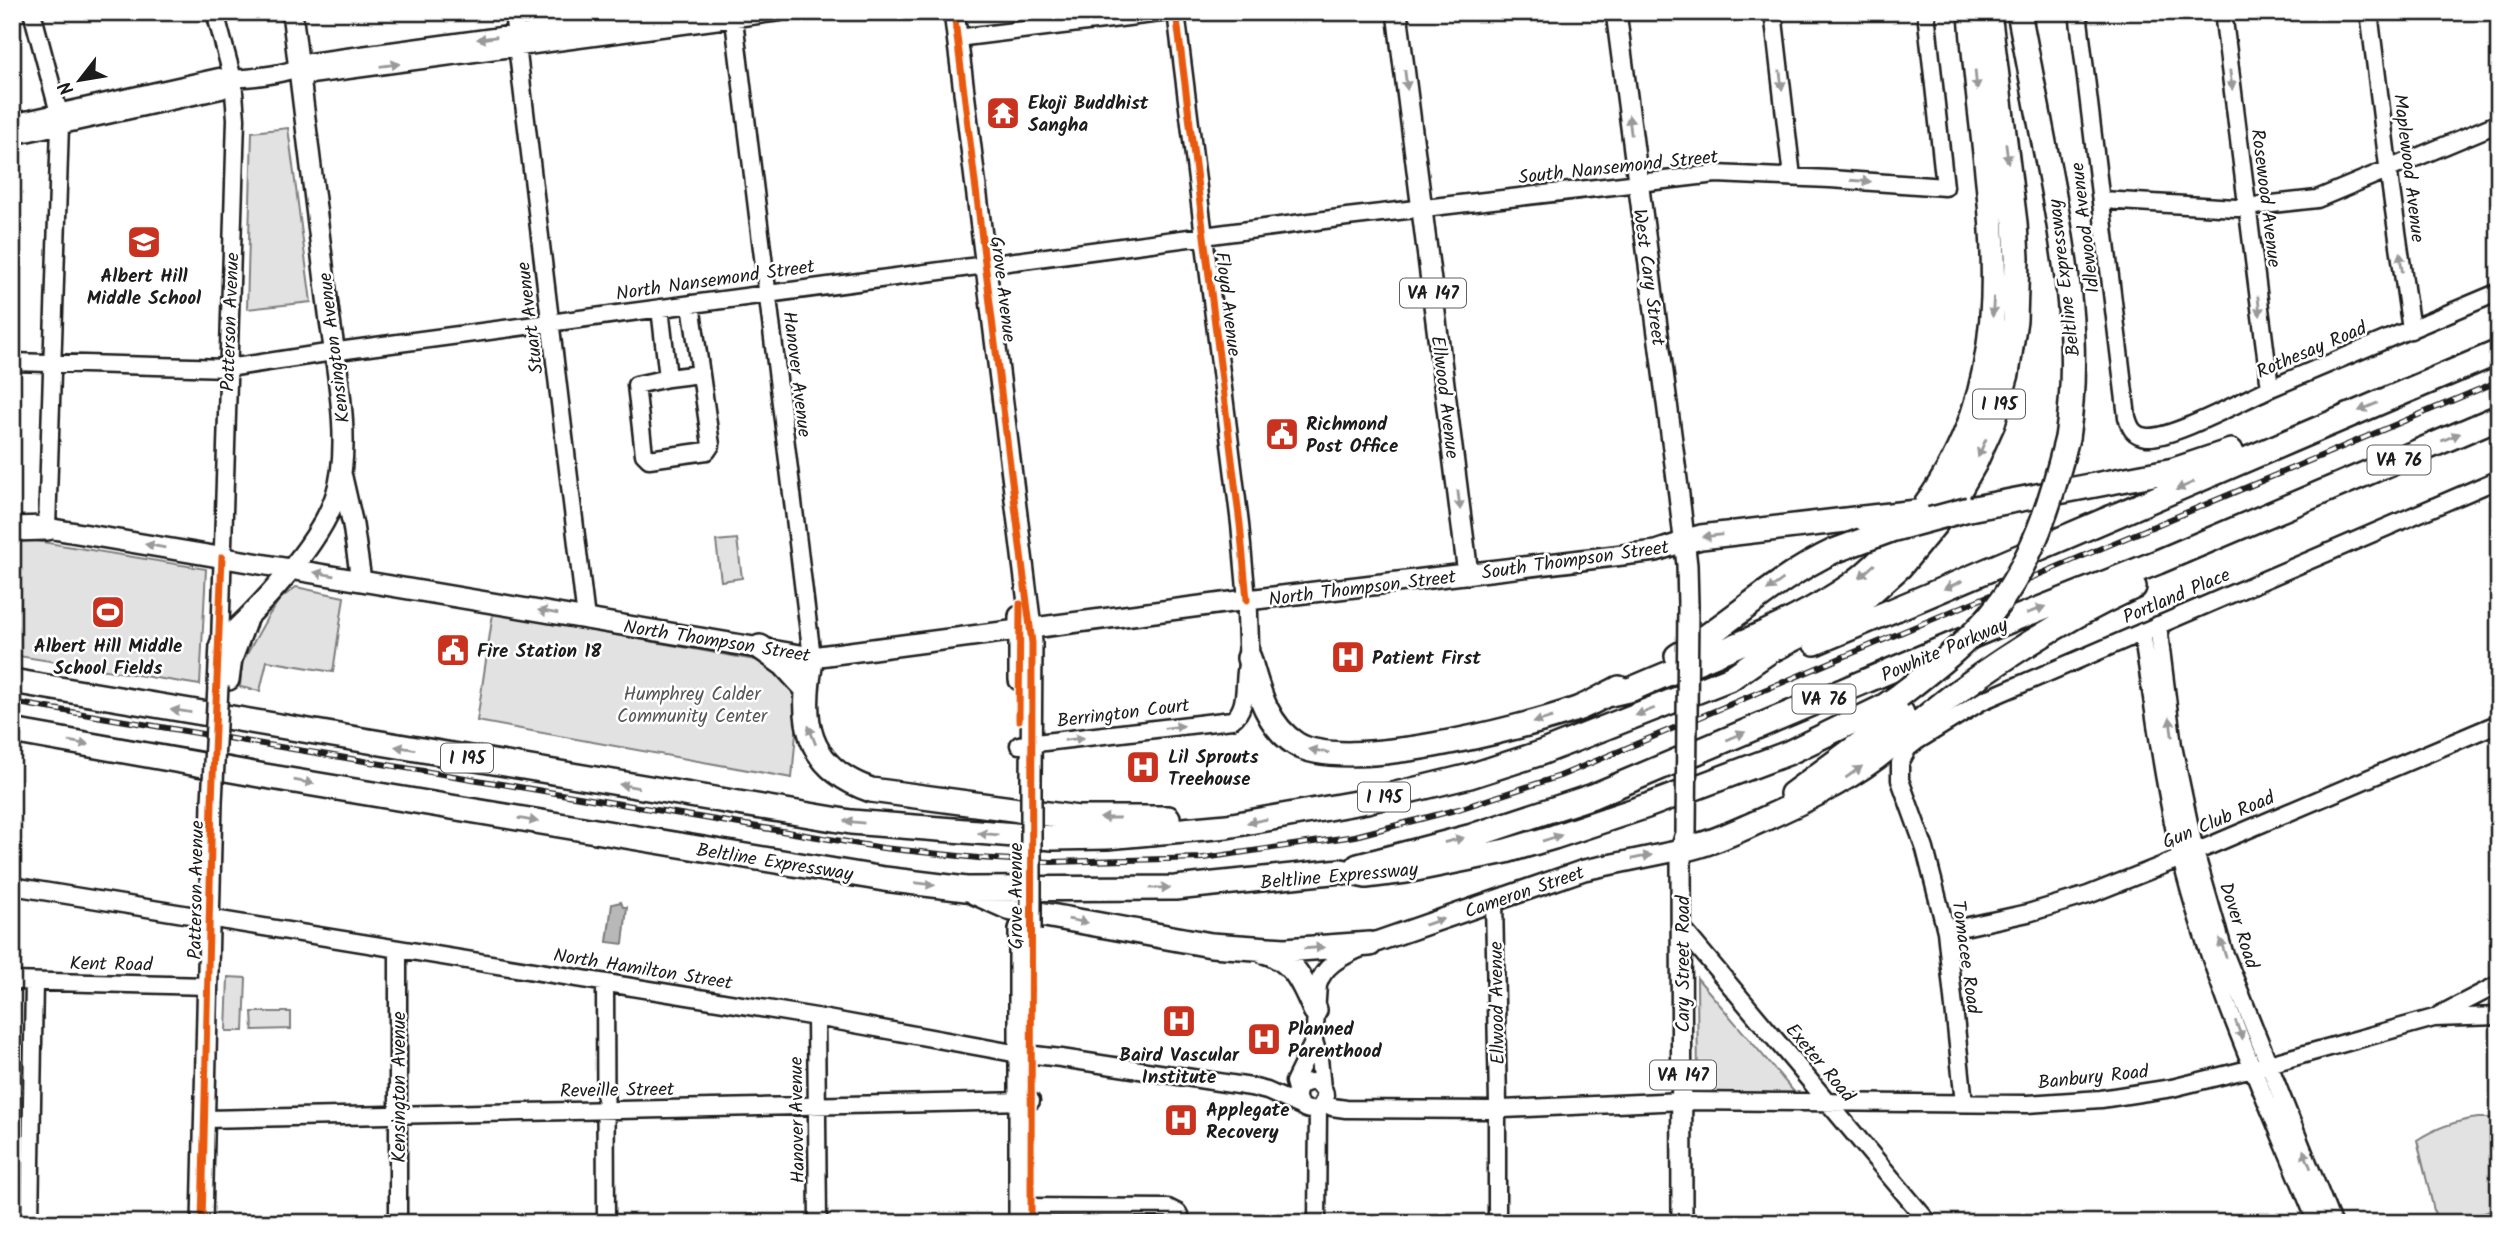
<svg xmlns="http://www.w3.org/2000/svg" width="2511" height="1235" font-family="Kalam,sans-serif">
<rect width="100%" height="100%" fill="#fff"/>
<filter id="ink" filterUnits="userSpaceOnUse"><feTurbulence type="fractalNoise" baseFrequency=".0143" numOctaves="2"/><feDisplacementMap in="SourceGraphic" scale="14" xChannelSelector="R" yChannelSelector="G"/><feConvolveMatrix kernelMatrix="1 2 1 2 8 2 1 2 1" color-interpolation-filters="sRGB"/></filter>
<g filter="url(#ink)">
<path fill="#e2e2e2" stroke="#7f7f7f" stroke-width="2" d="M288,128l23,174 -64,7 5,-177z
M737,539l5,39 -21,3 -5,-40z
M30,540l176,29 -6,116 -188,-30v-114z
M296,587l48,10 -11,75 -66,-11 -7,30 -20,-4 2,-24 25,-45 13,-19z
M493,613l273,49 28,24 5,13 -7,79 -315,-57z
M228,977l18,1 -2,53h-18z
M1697,978l98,115h-97z
M252,1012h39v17l-38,1z
M2478,1118h21v90l-44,15h-18l-20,-83c20,-13 38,-19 61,-22z"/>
<path fill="#b8b8b8" stroke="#7a7a7a" stroke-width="2" d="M621,902l2,5h4l-4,37 -16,-2 5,-38z"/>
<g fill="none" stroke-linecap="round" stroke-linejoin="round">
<g stroke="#1c1c1c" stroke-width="21">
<path id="minor" d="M32,12l27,101 1,12 -13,403 -8,-1
M215,12l18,67 3,40 -16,525
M513,12l73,607
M733,12l79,645
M1176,12l64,512 7,76
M1773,12l19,165
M2078,12l49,405c3,11 7,19 20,20 25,2 98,-38 124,-49 76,-32 152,-64 228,-96
M2223,12l47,376
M2369,12l21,170 21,148
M957,38l212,-26
M299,70l12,5 469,-63
M12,123l207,-46c21,4 74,-3 91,-15l366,-50
M12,136l209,-46 12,-11
M2102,200l134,8 81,-9 182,-76
M660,308l8,70 -32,7 8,69 5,5 58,-8 4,-6 -20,-141
M12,362l216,6 118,-18 1001,-133 369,-43 114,5 115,8 -19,-175
M668,378l32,-4
M2158,625l15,121 22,106 29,100 108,271
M2142,632c12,75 21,152 39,226 31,126 87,245 136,365
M1019,745l213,-25c18,-13 10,-40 16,-60
M12,886l804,131 192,35 53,6 190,29 16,4 36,16
M1494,901l4,203
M1682,928l247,295
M1946,931l82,-18 60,-18 93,-37 318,-135
M398,951v272
M12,981l196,5
M605,983l1,240
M2439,1015l60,-31
M816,1017l2,206
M1297 1096a14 14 0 1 1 28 0a14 14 0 1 1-28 0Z
M1322,1088l-3,-30 -5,-17 4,-56c6,-21 25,-28 43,-37
M1297,1093l-3,-11 20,-41
M1323,1102l9,5 14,2 147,1
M1964,1103l-18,-172 -21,-82 -25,-69v-17l8,-15 9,-7 65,-40 517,-222
M1503,1109l180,-8 344,3 74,-5 71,-11 97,-24 165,-46 65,-2
M205,1119l826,-18
M1019,1207l149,1 10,5 5,10
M30,1223l4,-241
M1317,1223l1,-115
M1497,1223v-108"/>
</g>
<g stroke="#1c1c1c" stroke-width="24">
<path id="major" d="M954,12l76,607 2,24 -1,139
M1397,12l71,562
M1616,12l63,483 8,70 1,40
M342,477l11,48 8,55
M47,528l765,129 419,-55 425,-51 27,-9
M1247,600l2,58
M229,680l3,-21 14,-37
M1019,680v-64
M218,686l2,-42c39,-36 100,-99 116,-149 17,-51 -1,-134 -8,-189 -12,-98 -24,-196 -36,-294
M1370,944l214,-74 97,-20
M202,1223l10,-421
M1019,1223v-294
M1682,1223l-1,-373 4,-14"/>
</g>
<g stroke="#1c1c1c" stroke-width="28">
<path id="highway" d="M2019,12c10,52 20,105 30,157 17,89 32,179 18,269
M1969,509l205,-39 57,-19
M12,529l35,-1
M1683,542l18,-5 162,-19
M1815,643c229,-95 455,-195 684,-291
M760,647l24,17 22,24
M1677,656c54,-33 99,-78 157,-105
M812,657c-13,62 -7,110 59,133l207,28h90
M1249,658c9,31 17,67 47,86 48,30 227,-16 281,-35 14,-5 28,-14 42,-21
M12,681l839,141 202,16 54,-1 120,-11 140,-25 103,-25 68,-22 193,-76 39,-27 74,-38 20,-14 36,-32 51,-62 24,-42 18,-40 14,-49 8,-54 2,-62 -2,-35 -26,-211
M1606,695l26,-6c66,-29 147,-57 207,-96 35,-22 62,-54 86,-87 111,-153 56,-321 46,-494
M12,731l253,45 619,103 82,10 209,-1 166,-17 25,5 40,-5 100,-20 48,-14 93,-31 141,-53 95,-46 16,-11
M1792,794l110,-81
M1681,850c25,-5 47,-15 70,-25 44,-20 87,-39 126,-68 28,-22 54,-46 83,-67 55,-40 112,-75 174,-103
M1358,866l114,-30 121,-40 396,-167 169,-67 341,-145
M976,893l36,16 199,36 74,5 85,-6
M1264,951c31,9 39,32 51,59"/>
</g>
<use href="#minor" stroke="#fff" stroke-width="16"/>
<use href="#major" stroke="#fff" stroke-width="19"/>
<use href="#highway" stroke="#fff" stroke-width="23"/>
<g stroke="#1c1c1c" stroke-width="6">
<path id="rail" d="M12,702l871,146 95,10 73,4 153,-4 151,-22 104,-27 101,-33 939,-395"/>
</g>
<use href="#rail" stroke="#fff" stroke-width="3.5" stroke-dasharray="10" stroke-linecap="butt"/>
<g stroke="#1c1c1c" stroke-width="24" stroke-linecap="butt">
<path id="major-bridge" d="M1031,782v149
M212,802l6,-116
M1686,833l2,-228"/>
</g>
<g stroke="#1c1c1c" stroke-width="28" stroke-linecap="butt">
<path id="highway-bridge" d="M1863,518l54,-6
M1834,551l57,-21 78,-21
M1899,696c32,-25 66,-51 92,-82 41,-50 61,-115 76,-176"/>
</g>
<use href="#major-bridge" stroke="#fff" stroke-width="19"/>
<use href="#highway-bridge" stroke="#fff" stroke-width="23"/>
<g stroke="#fff" stroke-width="11">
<path id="cycleway" d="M954,12l78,631 -1,580
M1176,12l64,512 7,76
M1019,720l1,-116
M202,1223l10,-421 10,-245"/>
</g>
<use href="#cycleway" stroke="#e8590c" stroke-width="7"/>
</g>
<defs><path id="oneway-solid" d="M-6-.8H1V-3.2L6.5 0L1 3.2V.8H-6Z" transform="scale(1.75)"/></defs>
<g fill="#999">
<use href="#oneway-solid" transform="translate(487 38) rotate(172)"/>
<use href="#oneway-solid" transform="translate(390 65) rotate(-7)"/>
<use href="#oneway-solid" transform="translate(1406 80) rotate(83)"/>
<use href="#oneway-solid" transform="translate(1781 80) rotate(83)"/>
<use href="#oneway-solid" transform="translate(1976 80) rotate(85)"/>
<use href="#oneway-solid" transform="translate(2231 80) rotate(83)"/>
<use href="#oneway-solid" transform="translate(1630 125) rotate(-97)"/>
<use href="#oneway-solid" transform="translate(2007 153) rotate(83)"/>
<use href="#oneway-solid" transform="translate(1861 181) rotate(4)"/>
<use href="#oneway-solid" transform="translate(2401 262) rotate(-98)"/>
<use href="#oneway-solid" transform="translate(2259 306) rotate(83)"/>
<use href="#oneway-solid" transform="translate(1993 307) rotate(93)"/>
<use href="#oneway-solid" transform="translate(2368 407) rotate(157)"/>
<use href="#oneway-solid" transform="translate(2451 437) rotate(-23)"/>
<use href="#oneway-solid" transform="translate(1982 448) rotate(114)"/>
<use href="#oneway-solid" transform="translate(2185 486) rotate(156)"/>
<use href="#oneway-solid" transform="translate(1459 500) rotate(83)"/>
<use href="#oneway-solid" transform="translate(1712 536) rotate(173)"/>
<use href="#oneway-solid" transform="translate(155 546) rotate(-170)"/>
<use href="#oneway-solid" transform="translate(1867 571) rotate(138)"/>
<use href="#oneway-solid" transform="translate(324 574) rotate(-170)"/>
<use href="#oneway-solid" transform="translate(1775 585) rotate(144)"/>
<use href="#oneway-solid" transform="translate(1953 585) rotate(157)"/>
<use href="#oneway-solid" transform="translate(2036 610) rotate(-21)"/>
<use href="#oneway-solid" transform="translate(548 612) rotate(-170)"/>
<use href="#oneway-solid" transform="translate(181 711) rotate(-171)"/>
<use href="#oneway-solid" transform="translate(1645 712) rotate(159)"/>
<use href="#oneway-solid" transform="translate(1543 720) rotate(163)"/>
<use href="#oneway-solid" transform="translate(1174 727) rotate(-7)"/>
<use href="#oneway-solid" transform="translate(2171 727) rotate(-97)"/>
<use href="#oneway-solid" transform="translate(812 735) rotate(-111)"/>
<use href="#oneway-solid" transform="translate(1736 736) rotate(-23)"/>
<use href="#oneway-solid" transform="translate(1074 739) rotate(-7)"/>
<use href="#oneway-solid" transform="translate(79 743) rotate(10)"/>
<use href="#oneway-solid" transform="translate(405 748) rotate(-171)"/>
<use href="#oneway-solid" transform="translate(1319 751) rotate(-170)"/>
<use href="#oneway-solid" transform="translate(1854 772) rotate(-35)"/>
<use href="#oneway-solid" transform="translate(304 782) rotate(10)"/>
<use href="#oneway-solid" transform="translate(629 786) rotate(-170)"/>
<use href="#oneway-solid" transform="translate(1110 818) rotate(-180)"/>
<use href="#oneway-solid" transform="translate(528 820) rotate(10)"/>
<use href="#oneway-solid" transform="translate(1257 821) rotate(170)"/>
<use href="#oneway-solid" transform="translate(854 822) rotate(-174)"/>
<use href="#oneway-solid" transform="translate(988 834) rotate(-175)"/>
<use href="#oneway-solid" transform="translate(1552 838) rotate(-17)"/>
<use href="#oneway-solid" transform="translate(1454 840) rotate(-14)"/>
<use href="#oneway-solid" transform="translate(1642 857) rotate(-12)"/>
<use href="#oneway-solid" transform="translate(925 884) rotate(7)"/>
<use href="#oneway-solid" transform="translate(1160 888) rotate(-1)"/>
<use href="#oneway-solid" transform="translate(1078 921) rotate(10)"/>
<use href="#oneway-solid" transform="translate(1434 922) rotate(-19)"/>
<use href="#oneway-solid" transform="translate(1314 948) rotate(-4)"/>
<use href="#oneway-solid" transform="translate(2223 948) rotate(-108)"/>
<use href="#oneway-solid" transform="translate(2239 1030) rotate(69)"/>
<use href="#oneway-solid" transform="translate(2307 1159) rotate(-112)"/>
</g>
</g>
<defs>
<g id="temple-square" transform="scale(1.75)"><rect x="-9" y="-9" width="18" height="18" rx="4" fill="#c8321e" stroke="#fff"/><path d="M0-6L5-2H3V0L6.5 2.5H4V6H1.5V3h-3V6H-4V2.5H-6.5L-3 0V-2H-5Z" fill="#fff"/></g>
<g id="school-square" transform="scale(1.75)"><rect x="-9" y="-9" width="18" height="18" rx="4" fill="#c8321e" stroke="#fff"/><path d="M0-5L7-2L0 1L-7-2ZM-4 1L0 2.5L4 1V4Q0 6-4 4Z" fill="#fff"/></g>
<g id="civic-square" transform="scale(1.75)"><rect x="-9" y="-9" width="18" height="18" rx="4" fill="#c8321e" stroke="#fff"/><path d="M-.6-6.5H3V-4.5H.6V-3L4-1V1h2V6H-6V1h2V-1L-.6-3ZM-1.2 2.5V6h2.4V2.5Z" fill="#fff"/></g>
<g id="stadium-square" transform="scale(1.75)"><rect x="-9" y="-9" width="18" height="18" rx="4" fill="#c8321e" stroke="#fff"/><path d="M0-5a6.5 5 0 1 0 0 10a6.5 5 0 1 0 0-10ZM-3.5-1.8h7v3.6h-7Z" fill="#fff"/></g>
<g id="hospital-square" transform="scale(1.75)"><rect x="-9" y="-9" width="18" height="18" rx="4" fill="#c8321e" stroke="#fff"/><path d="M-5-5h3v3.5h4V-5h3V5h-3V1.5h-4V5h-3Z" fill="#fff"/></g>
</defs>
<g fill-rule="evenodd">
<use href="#temple-square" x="1003" y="113"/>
<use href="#school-square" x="144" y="242"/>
<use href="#civic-square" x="1282" y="434"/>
<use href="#stadium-square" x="108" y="612"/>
<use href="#civic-square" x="453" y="650"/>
<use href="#hospital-square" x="1348" y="657"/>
<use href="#hospital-square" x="1143" y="767"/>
<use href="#hospital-square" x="1179" y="1021"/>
<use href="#hospital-square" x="1264" y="1039"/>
<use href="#hospital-square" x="1181" y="1120"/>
</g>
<g text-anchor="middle" stroke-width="5" stroke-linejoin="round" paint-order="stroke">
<g fill="#fff" stroke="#606060" stroke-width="2">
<rect x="1400" y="278.5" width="66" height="29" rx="5"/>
<rect x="1973" y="389.5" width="52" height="29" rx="5"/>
<rect x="2367.5" y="445.5" width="63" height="29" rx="5"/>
<rect x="1792.5" y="684.5" width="63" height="29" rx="5"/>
<rect x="441" y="743.5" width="52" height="29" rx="5"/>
<rect x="1358" y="782.5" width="52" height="29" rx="5"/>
<rect x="1650" y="1060.5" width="66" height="29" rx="5"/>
</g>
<g font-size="18" font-weight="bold" fill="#1c1c1c">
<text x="1433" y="299">VA 147</text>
<text x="1999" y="410">I 195</text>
<text x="2399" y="466">VA 76</text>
<text x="1824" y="705">VA 76</text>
<text x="467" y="764">I 195</text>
<text x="1384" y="803">I 195</text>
<text x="1683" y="1081">VA 147</text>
</g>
<g font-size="19" font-weight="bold" fill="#1c1c1c" stroke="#fff" text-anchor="start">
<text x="1028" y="109">Ekoji Buddhist<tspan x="1028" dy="22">Sangha</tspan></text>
<text x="144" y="282" text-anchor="middle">Albert Hill<tspan x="144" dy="22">Middle School</tspan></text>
<text x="1306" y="430">Richmond<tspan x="1306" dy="22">Post Office</tspan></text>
<text x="108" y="652" text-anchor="middle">Albert Hill Middle<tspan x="108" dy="22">School Fields</tspan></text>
<text x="477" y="657">Fire Station 18</text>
<text x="1372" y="664">Patient First</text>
<text x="1168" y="763">Lil Sprouts<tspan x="1168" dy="22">Treehouse</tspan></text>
<text x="1288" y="1035">Planned<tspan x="1288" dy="22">Parenthood</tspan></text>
<text x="1179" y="1061" text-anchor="middle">Baird Vascular<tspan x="1179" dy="22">Institute</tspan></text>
<text x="1206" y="1116">Applegate<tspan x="1206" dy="22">Recovery</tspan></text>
</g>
<g font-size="19" fill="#1c1c1c" stroke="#fff">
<text transform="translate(1618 166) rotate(-6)" y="7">South Nansemond Street</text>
<text transform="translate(2410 168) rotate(83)" y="7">Maplewood Avenue</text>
<text transform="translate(2267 198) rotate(83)" y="7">Rosewood Avenue</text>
<text transform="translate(2084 228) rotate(-97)" y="7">Idlewood Avenue</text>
<text transform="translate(1650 277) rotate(82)" y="7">West Cary Street</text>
<text transform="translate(2063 278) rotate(-97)" y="7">Beltline Expressway</text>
<text transform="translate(715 279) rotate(-8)" y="7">North Nansemond Street</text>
<text transform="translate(1004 289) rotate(83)" y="7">Grove Avenue</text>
<text transform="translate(1229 304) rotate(83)" y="7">Floyd Avenue</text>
<text transform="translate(529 318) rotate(-97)" y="7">Stuart Avenue</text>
<text transform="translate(229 322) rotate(-88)" y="7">Patterson Avenue</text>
<text transform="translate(333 348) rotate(-97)" y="7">Kensington Avenue</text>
<text transform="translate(2311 349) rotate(-23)" y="7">Rothesay Road</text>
<text transform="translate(798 374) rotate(83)" y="7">Hanover Avenue</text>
<text transform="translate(1446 397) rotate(83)" y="7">Ellwood Avenue</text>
<text transform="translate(1575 559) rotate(-8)" y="7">South Thompson Street</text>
<text transform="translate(1362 587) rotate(-7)" y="7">North Thompson Street</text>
<text transform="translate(2176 595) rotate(-23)" y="7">Portland Place</text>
<text transform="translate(717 640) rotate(9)" y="7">North Thompson Street</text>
<text transform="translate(1944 649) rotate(-23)" y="7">Powhite Parkway</text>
<text transform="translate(1123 712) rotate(-7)" y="7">Berrington Court</text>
<text transform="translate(2218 819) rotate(-23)" y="7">Gun Club Road</text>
<text transform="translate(775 861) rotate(9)" y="7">Beltline Expressway</text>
<text transform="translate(1339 875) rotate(-5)" y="7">Beltline Expressway</text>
<text transform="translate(195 890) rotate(-89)" y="7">Patterson Avenue</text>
<text transform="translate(1524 891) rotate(-19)" y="7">Cameron Street</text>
<text transform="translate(1015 896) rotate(-90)" y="7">Grove Avenue</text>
<text transform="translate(2240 925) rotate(72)" y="7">Dover Road</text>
<text transform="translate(1967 957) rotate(82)" y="7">Tomacee Road</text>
<text transform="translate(111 963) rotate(1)" y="7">Kent Road</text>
<text transform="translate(1682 964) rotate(-90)" y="7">Cary Street Road</text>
<text transform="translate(643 968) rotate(9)" y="7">North Hamilton Street</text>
<text transform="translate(1496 1003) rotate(-91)" y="7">Ellwood Avenue</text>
<text transform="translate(1821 1062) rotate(50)" y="7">Exeter Road</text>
<text transform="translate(2093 1076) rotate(-6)" y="7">Banbury Road</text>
<text transform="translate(398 1087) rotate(-90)" y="7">Kensington Avenue</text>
<text transform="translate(617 1089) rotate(-1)" y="7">Reveille Street</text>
<text transform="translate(796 1120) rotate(-91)" y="7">Hanover Avenue</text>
</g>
<g font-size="19" fill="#575757" stroke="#fff">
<text x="692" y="700">Humphrey Calder<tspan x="692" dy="22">Community Center</tspan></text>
</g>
</g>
<rect width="2511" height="1235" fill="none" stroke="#fff" stroke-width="42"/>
<rect x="21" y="21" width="2469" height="1193" fill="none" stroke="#1c1c1c" stroke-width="2.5" filter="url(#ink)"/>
<g transform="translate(80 80) rotate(239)" stroke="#ffffff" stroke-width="5" paint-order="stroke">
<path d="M0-5L12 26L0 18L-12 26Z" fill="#1c1c1c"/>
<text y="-10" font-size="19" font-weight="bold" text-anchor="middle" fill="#1c1c1c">N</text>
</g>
</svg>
